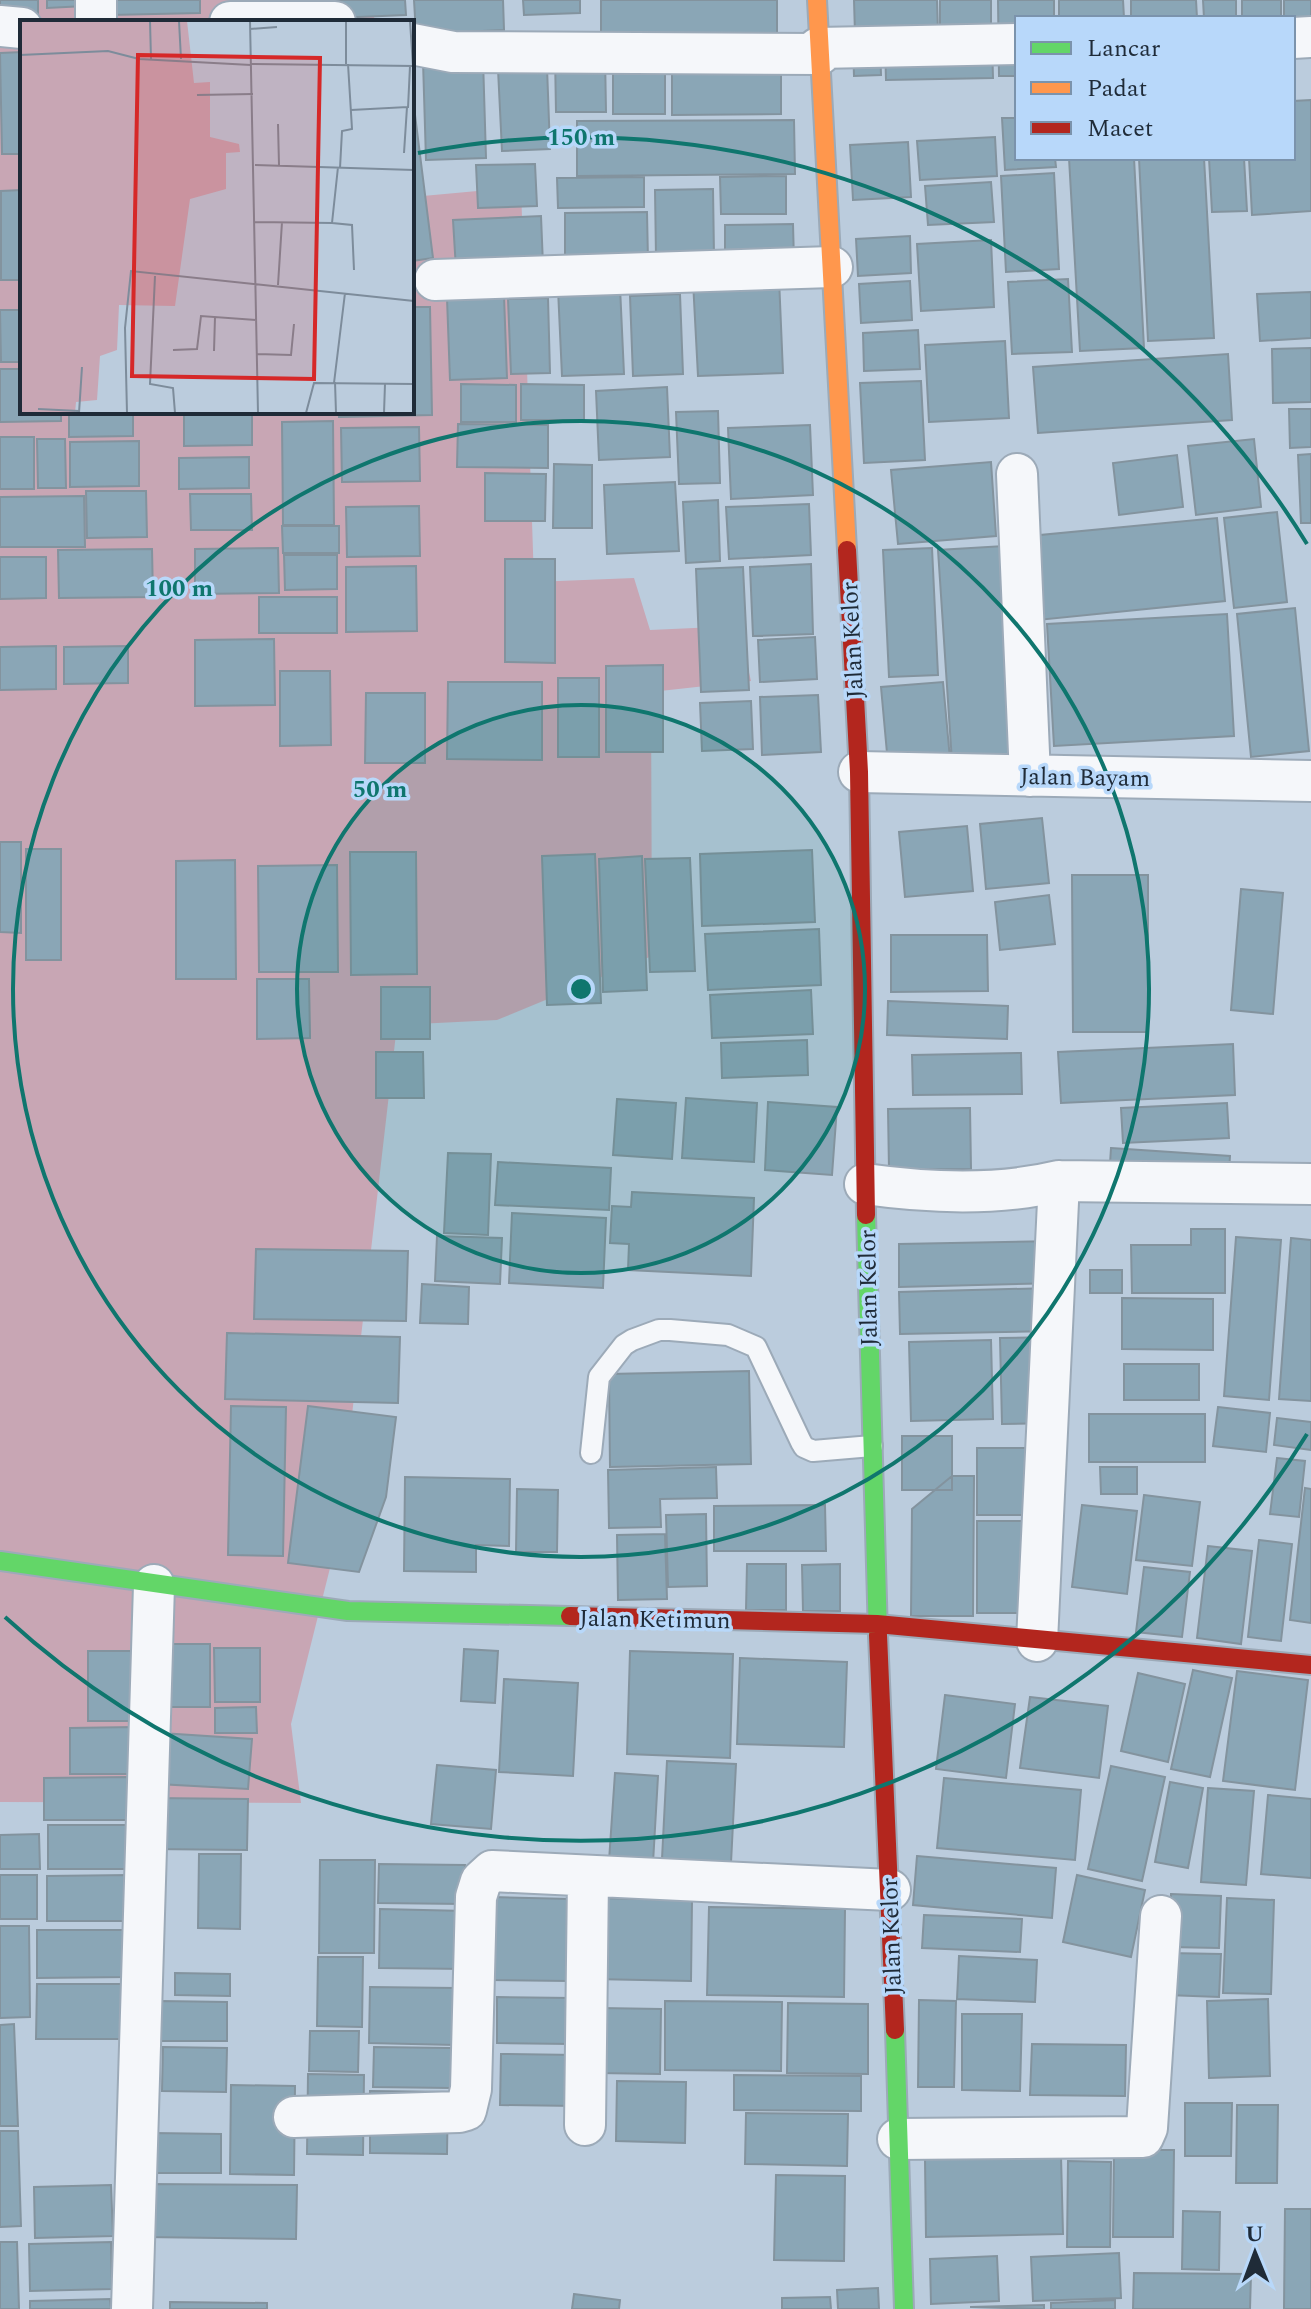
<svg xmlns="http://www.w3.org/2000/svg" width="1311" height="2309" font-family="Spectral,serif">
<rect width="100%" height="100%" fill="#bcd"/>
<path fill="#c8a6b4" d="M0,0h371l4,22h-353v390h390v-215l109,-10 13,395 100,-4 16,52 88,-4 13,55 -100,11 1,264 -155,64 -100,5 -59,511 -47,188 10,79 -301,-1z"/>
<path fill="#8aa6b6" stroke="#83939e" stroke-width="2" d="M0,0h38v14l-38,1z
M47,0h38v6l-38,2z
M109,0h91v13l-90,2z
M333,0h72l1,15 -72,3z
M414,0h89l1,30 -88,4z
M523,0h57v13l-56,2z
M601,0h176v51l-176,1z
M854,0h83l1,32 -83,2z
M940,0h51v39l-51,1z
M998,0h56v18h-37v58h-18z
M1059,0h64l1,18h-65z
M1131,0h65l1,18h-66z
M1203,0h33v18h-32z
M1242,0h39v18h-39z
M1284,0h27v46l-18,-28h-9z
M992,41l1,37 -107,2 -1,-36z
M853,44h27l1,31 -27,1z
M22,52v102h-20l-2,-101z
M555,55h50l1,57h-50z
M665,57v57h-52v-56z
M483,59l3,99 -60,2 -3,-99z
M781,63v51l-109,1v-51z
M547,67l3,82 -48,2 -4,-82z
M412,91l21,167 -21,3z
M1311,100v111l-59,4 -3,-57h44v-57z
M1002,118h15v40h38l1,9 -51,3z
M794,120l1,54 -218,2v-55z
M995,137l2,39 -77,4 -3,-39z
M908,142l3,55 -58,3 -3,-55z
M1069,158h65l10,190 -64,3z
M1139,158h65l10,180 -66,3z
M1209,158h35l3,53 -35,1z
M535,164l2,42 -59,2 -2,-43z
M1054,173l5,96 -53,3 -5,-96z
M786,176v38h-65l-1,-37z
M644,177v30l-86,1 -1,-30z
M991,182l3,40 -66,3 -3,-39z
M713,189l1,67 -58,1 -1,-67z
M22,190v90h-21v-89z
M647,212l1,49 -83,1v-49z
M541,216l2,49 -87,4 -3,-49z
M793,224l1,37h-69v-36z
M910,236l1,37 -53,3 -2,-37z
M991,240l3,67 -73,4 -4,-67z
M779,278l4,95 -85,3 -5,-95z
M1068,279l4,73 -60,2 -4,-72z
M910,281l2,39 -51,3 -2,-39z
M620,287l4,87 -62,2 -4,-87z
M1311,292v46l-51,3 -3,-47z
M680,294l3,80 -50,2 -3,-80z
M504,296l3,82 -57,2 -3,-82z
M548,298l2,75 -39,1 -3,-75z
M412,307h18l2,108 -93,2v-5h73z
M0,310h22v52h-21z
M918,330l2,39 -56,2 -1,-38z
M1005,341l4,77 -80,4 -4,-77z
M1311,348v54l-38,1 -1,-54z
M1228,354l4,66 -194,13 -5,-66z
M0,369h22v43h39v9l-61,1z
M921,381l4,79 -61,3 -4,-80z
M461,384l55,1v37h-55z
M521,384l63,1v35h-63z
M667,387l3,70 -71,3 -3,-69z
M1289,409h22v38l-21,1z
M718,411l2,72 -41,1 -3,-72z
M69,412h64v24l-64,1z
M184,412h68v33l-68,1z
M333,421l1,104h-51l-1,-103z
M458,424l90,1v43l-91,-1z
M810,425l3,70 -82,4 -3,-71z
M419,427l1,54 -78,1 -1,-54z
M0,437h34v52h-34z
M37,439h28l1,49h-28z
M1254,439l7,68 -65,8 -8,-69z
M139,441v45l-69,1v-45z
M1311,454v69h-10l-3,-68z
M1177,455l6,52 -64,8 -6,-52z
M249,457v31l-70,1v-31z
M991,462l5,74 -98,8 -7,-74z
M554,464l38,1v63h-39z
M485,473l61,1 -1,47h-60z
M675,482l4,69 -72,3 -3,-69z
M86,491h60l1,46 -60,1z
M190,494h61l1,36h-61z
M84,496l1,51h-85v-50z
M718,500l2,61 -34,2 -3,-61z
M809,504l2,51 -82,4 -3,-52z
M419,506l1,50 -73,1 -1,-50z
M1277,512l10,90 -53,6 -10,-90z
M1217,518l8,83 -187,19 -8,-84z
M282,526h57v27h-56z
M1004,546l15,227 -66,4 -15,-227z
M278,548l1,45 -84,1v-45z
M932,548l6,127 -49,2 -6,-127z
M152,549l1,48 -94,1 -1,-48z
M284,555h53v34l-52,1z
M0,557h46v41l-46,1z
M505,559h50v104l-50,-1z
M811,564l2,70 -60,2 -3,-69z
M416,566l1,65 -71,1v-65z
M743,567l6,123 -48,2 -5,-123z
M259,597h78v36h-78z
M1295,608l14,143 -58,6 -14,-143z
M1227,614l7,122 -180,10 -7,-122z
M815,637l2,42 -57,3 -2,-42z
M274,639l1,66 -80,1v-66z
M56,646v43l-56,1v-43z
M128,646v37l-64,1v-37z
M663,665v87h-57v-86z
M280,671h50l1,74 -51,1z
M558,678h41v79h-41z
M448,682h94v78l-95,-1z
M943,682l7,77 -62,5 -7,-77z
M366,693h59v70h-60z
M818,695l3,57 -59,3 -2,-58z
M751,701l2,48 -51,2 -2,-48z
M1042,818l7,65 -63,6 -6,-65z
M967,826l6,65 -68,6 -6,-65z
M0,842h21v91l-21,-1z
M26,849h35v111h-35z
M812,850l3,72 -113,4 -2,-72z
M350,852h66l1,122 -66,1z
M595,854l6,149 -54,2 -5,-149z
M642,856l5,134 -44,2 -4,-133z
M690,858l5,113 -45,1 -5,-113z
M235,860l1,119h-60v-118z
M337,865l1,107h-79l-1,-106z
M1072,875h76v157h-75z
M1241,889l42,4 -10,121 -42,-4z
M1049,895l6,49 -55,6 -5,-48z
M819,929l2,56 -113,5 -3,-56z
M891,935h96l1,56 -97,1z
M257,979h52l1,59 -53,1z
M381,987h49v52h-49z
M811,990l2,44 -101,4 -2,-43z
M888,1001l120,5 -1,33 -120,-4z
M807,1040l1,35 -86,3 -1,-35z
M1233,1044l2,51 -174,8 -3,-51z
M376,1052h47l1,46h-48z
M1021,1053l1,41 -109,1 -1,-40z
M686,1098l71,5 -3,59 -72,-4z
M617,1099l59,4 -4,56 -59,-4z
M768,1102l69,5 -5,68 -67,-5z
M1227,1103l2,35 -106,5 -2,-35z
M970,1108l1,61 -82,1 -1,-61z
M1111,1148l119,8 -3,47 -119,-8z
M448,1153l43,1 -3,81 -44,-2z
M498,1162l113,6 -2,42 -114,-5z
M632,1192l122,6 -3,78 -123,-6 1,-26 -19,-1 2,-37 19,1z
M512,1213l94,5 -3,70 -94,-5z
M1191,1229h34v64h-93l-1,-48h60z
M437,1236l65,2 -2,46 -65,-3z
M1236,1237l45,3 -12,160 -45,-4z
M1291,1238l20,2v161l-32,-2z
M1059,1241l1,42 -161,4v-43z
M256,1249l152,2 -2,70 -152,-2z
M1090,1270h32v23h-32z
M422,1284l47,3 -1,37 -48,-1z
M1050,1288l1,43 -151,3 -1,-42z
M1122,1298l91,1v51l-91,-1z
M227,1333l173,4 -2,66 -173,-4z
M1054,1337l2,86 -54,1 -2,-86z
M991,1340l2,79 -82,2 -2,-79z
M1124,1364h75v36h-75z
M749,1371l2,93 -141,3 -1,-93z
M231,1406l55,1 -3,149 -55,-1z
M308,1406l88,11 -10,80 -27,75 -71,-9z
M1218,1407l52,6 -4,39 -53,-6z
M1089,1414h116v48h-116z
M1277,1418l34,4v28l-37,-5z
M902,1436h50v54h-50z
M977,1448h64v67h-64z
M1277,1458l28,3 -6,56 -29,-3z
M716,1467l1,31 -57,1 1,28 -52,1 -1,-58z
M1100,1467h37v27h-36z
M952,1476h22l-1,140h-62l1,-107z
M405,1477l105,2 -1,67 -33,-1v27l-72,-1z
M1305,1488l6,1v134l-21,-3z
M517,1489l41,1 -1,62h-41z
M1144,1495l56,7 -8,64 -56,-6z
M825,1505l1,46h-112v-45z
M1082,1505l55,6 -10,83 -55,-7z
M706,1514l1,72 -39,1 -2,-72z
M977,1521h54v92h-54z
M665,1534l2,65 -49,1 -1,-65z
M1259,1540l33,4 -11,97 -33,-4z
M1208,1546l44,5 -11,93 -44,-6z
M747,1564h39v46h-40z
M840,1564v47h-37l-1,-46z
M1144,1567l46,5 -8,65 -46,-5z
M158,1644h52v63h-52z
M214,1648h46v54h-45z
M464,1649l34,2 -3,52 -34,-2z
M88,1651h49l1,70h-50z
M630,1651l103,3 -3,104 -103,-4z
M740,1658l107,4 -3,85 -107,-3z
M1193,1670l39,8 -22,99 -39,-8z
M1237,1671l71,9 -13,110 -72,-9z
M1138,1673l47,11 -17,78 -47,-11z
M504,1679l74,4 -5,93 -74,-4z
M945,1695l70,9 -9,74 -70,-9z
M1030,1697l78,9 -9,72 -79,-10z
M256,1707l1,26h-42v-25z
M134,1727v47h-64v-46z
M161,1733l91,6 -4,50 -90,-5z
M667,1761l69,3 -5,99 -69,-4z
M437,1765l59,5 -5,59 -60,-5z
M1111,1766l54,11 -23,104 -54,-12z
M615,1773l43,3 -5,87 -44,-2z
M130,1777v43h-86v-42z
M944,1778l137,12 -6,70 -138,-12z
M1170,1782l33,6 -15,80 -33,-6z
M1208,1788l46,3 -8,94 -45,-3z
M1268,1795l43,4v79l-50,-4z
M152,1798l96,1 -1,51 -95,-1z
M48,1825h82v44h-82z
M39,1834l1,35h-40v-34z
M199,1854h42l-1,75 -42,-1z
M917,1856l139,12 -4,50 -139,-13z
M320,1860h55l-1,93h-55z
M379,1864l86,1 -1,39 -86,-1z
M0,1875h37v44h-37z
M130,1875v46h-83v-45z
M1077,1875l68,15 -14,67 -68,-15z
M1171,1894l50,2 -2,52 -50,-1z
M492,1897l79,2 -2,82 -79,-1z
M595,1898l97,2 -1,81 -98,-2z
M1227,1898l47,2 -3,94 -48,-1z
M709,1907l136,2 -1,88 -137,-2z
M380,1909l86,2v58l-87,-1z
M924,1915l98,4 -2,33 -98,-4z
M0,1926h29l1,91 -30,1z
M37,1930h90v47l-90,1z
M1168,1953l53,1 -2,43 -52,-2z
M959,1956l78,4 -2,42 -78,-3z
M318,1957h45l-1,70 -45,-1z
M175,1973l55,1v22l-55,-1z
M37,1984h87v55h-88z
M370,1987l86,1 -1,57 -86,-2z
M497,1997l75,1 -1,46 -74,-1z
M1268,1999l2,77 -61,2 -2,-77z
M919,2000l37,1 -2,86h-36z
M160,2001l67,1v39h-67z
M665,2001l117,1 -1,69 -116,-1z
M788,2003l80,1v70l-81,-1z
M600,2008l61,1 -1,65 -61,-1z
M962,2014h60l-2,77 -58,-1z
M14,2024l4,102h-18v-101z
M310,2031h49l-1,41 -49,-1z
M1032,2044l94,1 -1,51 -95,-1z
M163,2047l64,1 -1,44 -64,-1z
M374,2047l77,1v40l-78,-1z
M501,2054l75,1v51l-76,-1z
M308,2074l56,1 -1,80 -56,-1z
M734,2075l127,1v35l-127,-1z
M617,2081l69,1 -1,61 -69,-2z
M231,2085l64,1 -1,89 -64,-1z
M370,2091l78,1 -1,62 -77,-1z
M1185,2103h47l-1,53h-46z
M1237,2105h41l-1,78h-41z
M746,2113l102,1 -1,52 -102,-2z
M0,2131h18l3,95 -21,1z
M154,2133l67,1v39h-67z
M1114,2150h60l-1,87h-60z
M1061,2156l2,78 -137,3 -1,-78z
M1068,2161l43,1 -1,85h-43z
M776,2175l69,1 -1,85 -70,-1z
M146,2184l151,1 -1,54 -151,-2z
M111,2185l2,51 -78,2 -1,-51z
M1285,2209h26v100h-27z
M1183,2211l37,1 -1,58 -37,-1z
M0,2242h17l2,67h-19z
M111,2242l1,47 -82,2 -1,-47z
M1119,2253l2,45 -88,3 -2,-44z
M997,2256l2,45 -68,3 -1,-45z
M1134,2273l117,1 -1,35h-117z
M878,2288l1,21h-41l-1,-19z
M574,2294l46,6 -1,9h-47z
M830,2297l1,12h-49v-11z
M110,2299l1,10h-81v-8z
M1115,2300v9h-64v-6z
M170,2302l97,1v6h-97z
M1044,2305v4l-74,-2z"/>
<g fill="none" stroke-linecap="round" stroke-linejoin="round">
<g stroke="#9caab8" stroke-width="24">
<path id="lane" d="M591,1453l8,-76 25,-32 8,-5 27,-10h11l58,5 28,12 45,95 3,5 9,4 59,-5"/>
</g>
<g stroke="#9caab8" stroke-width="44">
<path id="street" d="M96,0v22
M230,22h105
M0,26l22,2
M1293,38l18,-1
M412,44l41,8 367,2
M818,48l199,-4
M435,280l397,-13
M1017,474l13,302
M859,772l452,9
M865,1184c64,9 132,12 194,-3l252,3
M1037,1641l22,-460
M294,2117l165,-5 7,-2 5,-21 5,-192 5,-16 11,-10 398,19
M585,2125l3,-247
M898,2139l245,-2 4,-9 14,-212
M132,2309l22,-724"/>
</g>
<g stroke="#9caab8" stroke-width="22">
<path id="fast" d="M866,1215l12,420
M0,1561l348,50 222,5
M895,2030l9,279"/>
</g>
<g stroke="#9caab8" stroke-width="22">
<path id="slow" d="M817,0l30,550"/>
</g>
<g stroke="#9caab8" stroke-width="22">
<path id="jam" d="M847,550l12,222 7,443
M570,1616l307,8 434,41
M878,1635l17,395"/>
</g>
<use href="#lane" stroke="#f5f7fa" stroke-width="20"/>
<use href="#street" stroke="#f5f7fa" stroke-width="40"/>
<use href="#fast" stroke="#63d668" stroke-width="18"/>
<use href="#slow" stroke="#ff974d" stroke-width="18"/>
<use href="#jam" stroke="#b3261e" stroke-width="18"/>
</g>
<circle cx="581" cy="989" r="284" fill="#0f766e" fill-opacity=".12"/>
<g fill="none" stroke="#0f766e" stroke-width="4">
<circle cx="581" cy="989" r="284"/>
<circle cx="581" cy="989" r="568"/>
<path d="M1307 1434A852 852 0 0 1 5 1617M418 153A852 852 0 0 1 1307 544"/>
</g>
<g text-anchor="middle" stroke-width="7" stroke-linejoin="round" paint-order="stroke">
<g font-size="24" fill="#1f2b38" stroke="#b8d8fa">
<text transform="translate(852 640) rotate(-93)" y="8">Jalan Kelor</text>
<text transform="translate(1085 777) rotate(1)" y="8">Jalan Bayam</text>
<text transform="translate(868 1288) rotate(-91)" y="8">Jalan Kelor</text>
<text transform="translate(655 1619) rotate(1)" y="8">Jalan Ketimun</text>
<text transform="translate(891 1936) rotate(-92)" y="8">Jalan Kelor</text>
</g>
</g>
<g transform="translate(20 20)">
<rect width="394" height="394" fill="#bcd"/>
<path d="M0,1h167l7,62 16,-1v55l29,7 1,8 -14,1v36l-36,10 -15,107 -56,-1 -2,45 -17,6 -3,44 -21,2 -1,11h-55z" fill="#c8a6b4"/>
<path fill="none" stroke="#7d8c9b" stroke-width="2" d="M130,1l1,38M159,1l2,38M230,1l8,392M390,1l3,45M230,9l27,-2M0,35l88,-4 31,8 112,6M231,44l163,2M326,44v-43M177,75l56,-1M388,88l2,-42M331,90l56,-3 -3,46M258,104l1,41M235,145l159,5M320,148l2,-37 10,-2 -4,-65M235,202l77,1 6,-56M312,203l20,2 2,45M135,256l-5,108 23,4 2,25M258,265l4,-63M153,330l24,-1 4,-33 56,4M194,331l1,-34M237,334l34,1 3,-31M315,362l1,31M314,363l11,-90M18,389l41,2M59,393l3,-46M107,393l-2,-85 6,-57 283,30M286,393l8,-30 100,1M364,393l1,-29"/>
<path fill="#d62828" fill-opacity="0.15" stroke="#d62828" stroke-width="4" d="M118,35l182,3 -6,321 -182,-3z"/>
<rect width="394" height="394" fill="none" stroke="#1f2b38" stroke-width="4"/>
</g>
<circle cx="581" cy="989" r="12" fill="#0f766e" stroke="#b8d8fa" stroke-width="4"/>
<g font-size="24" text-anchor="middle" font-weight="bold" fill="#0f766e" stroke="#b8d8fa" stroke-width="7" stroke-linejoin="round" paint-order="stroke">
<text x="581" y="145">150 m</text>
<text x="179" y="596">100 m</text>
<text x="380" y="797">50 m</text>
</g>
<rect x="1015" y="16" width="280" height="144" fill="#b8d8fa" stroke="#7b93ac" stroke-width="2"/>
<rect x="1031" y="42" width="40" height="12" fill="#63d668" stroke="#7b93ac" stroke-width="2"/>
<text x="1087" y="56" font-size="24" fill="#1f2b38">Lancar</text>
<rect x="1031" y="82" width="40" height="12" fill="#ff974d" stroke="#7b93ac" stroke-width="2"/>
<text x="1087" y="96" font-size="24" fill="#1f2b38">Padat</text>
<rect x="1031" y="122" width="40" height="12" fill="#b3261e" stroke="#7b93ac" stroke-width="2"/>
<text x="1087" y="136" font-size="24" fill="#1f2b38">Macet</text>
<g transform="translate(1255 2253) rotate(359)" stroke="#b8d8fa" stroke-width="6" paint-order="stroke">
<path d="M0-6L14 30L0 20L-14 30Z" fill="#1f2b38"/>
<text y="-12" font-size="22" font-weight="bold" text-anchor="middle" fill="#1f2b38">U</text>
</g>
</svg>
